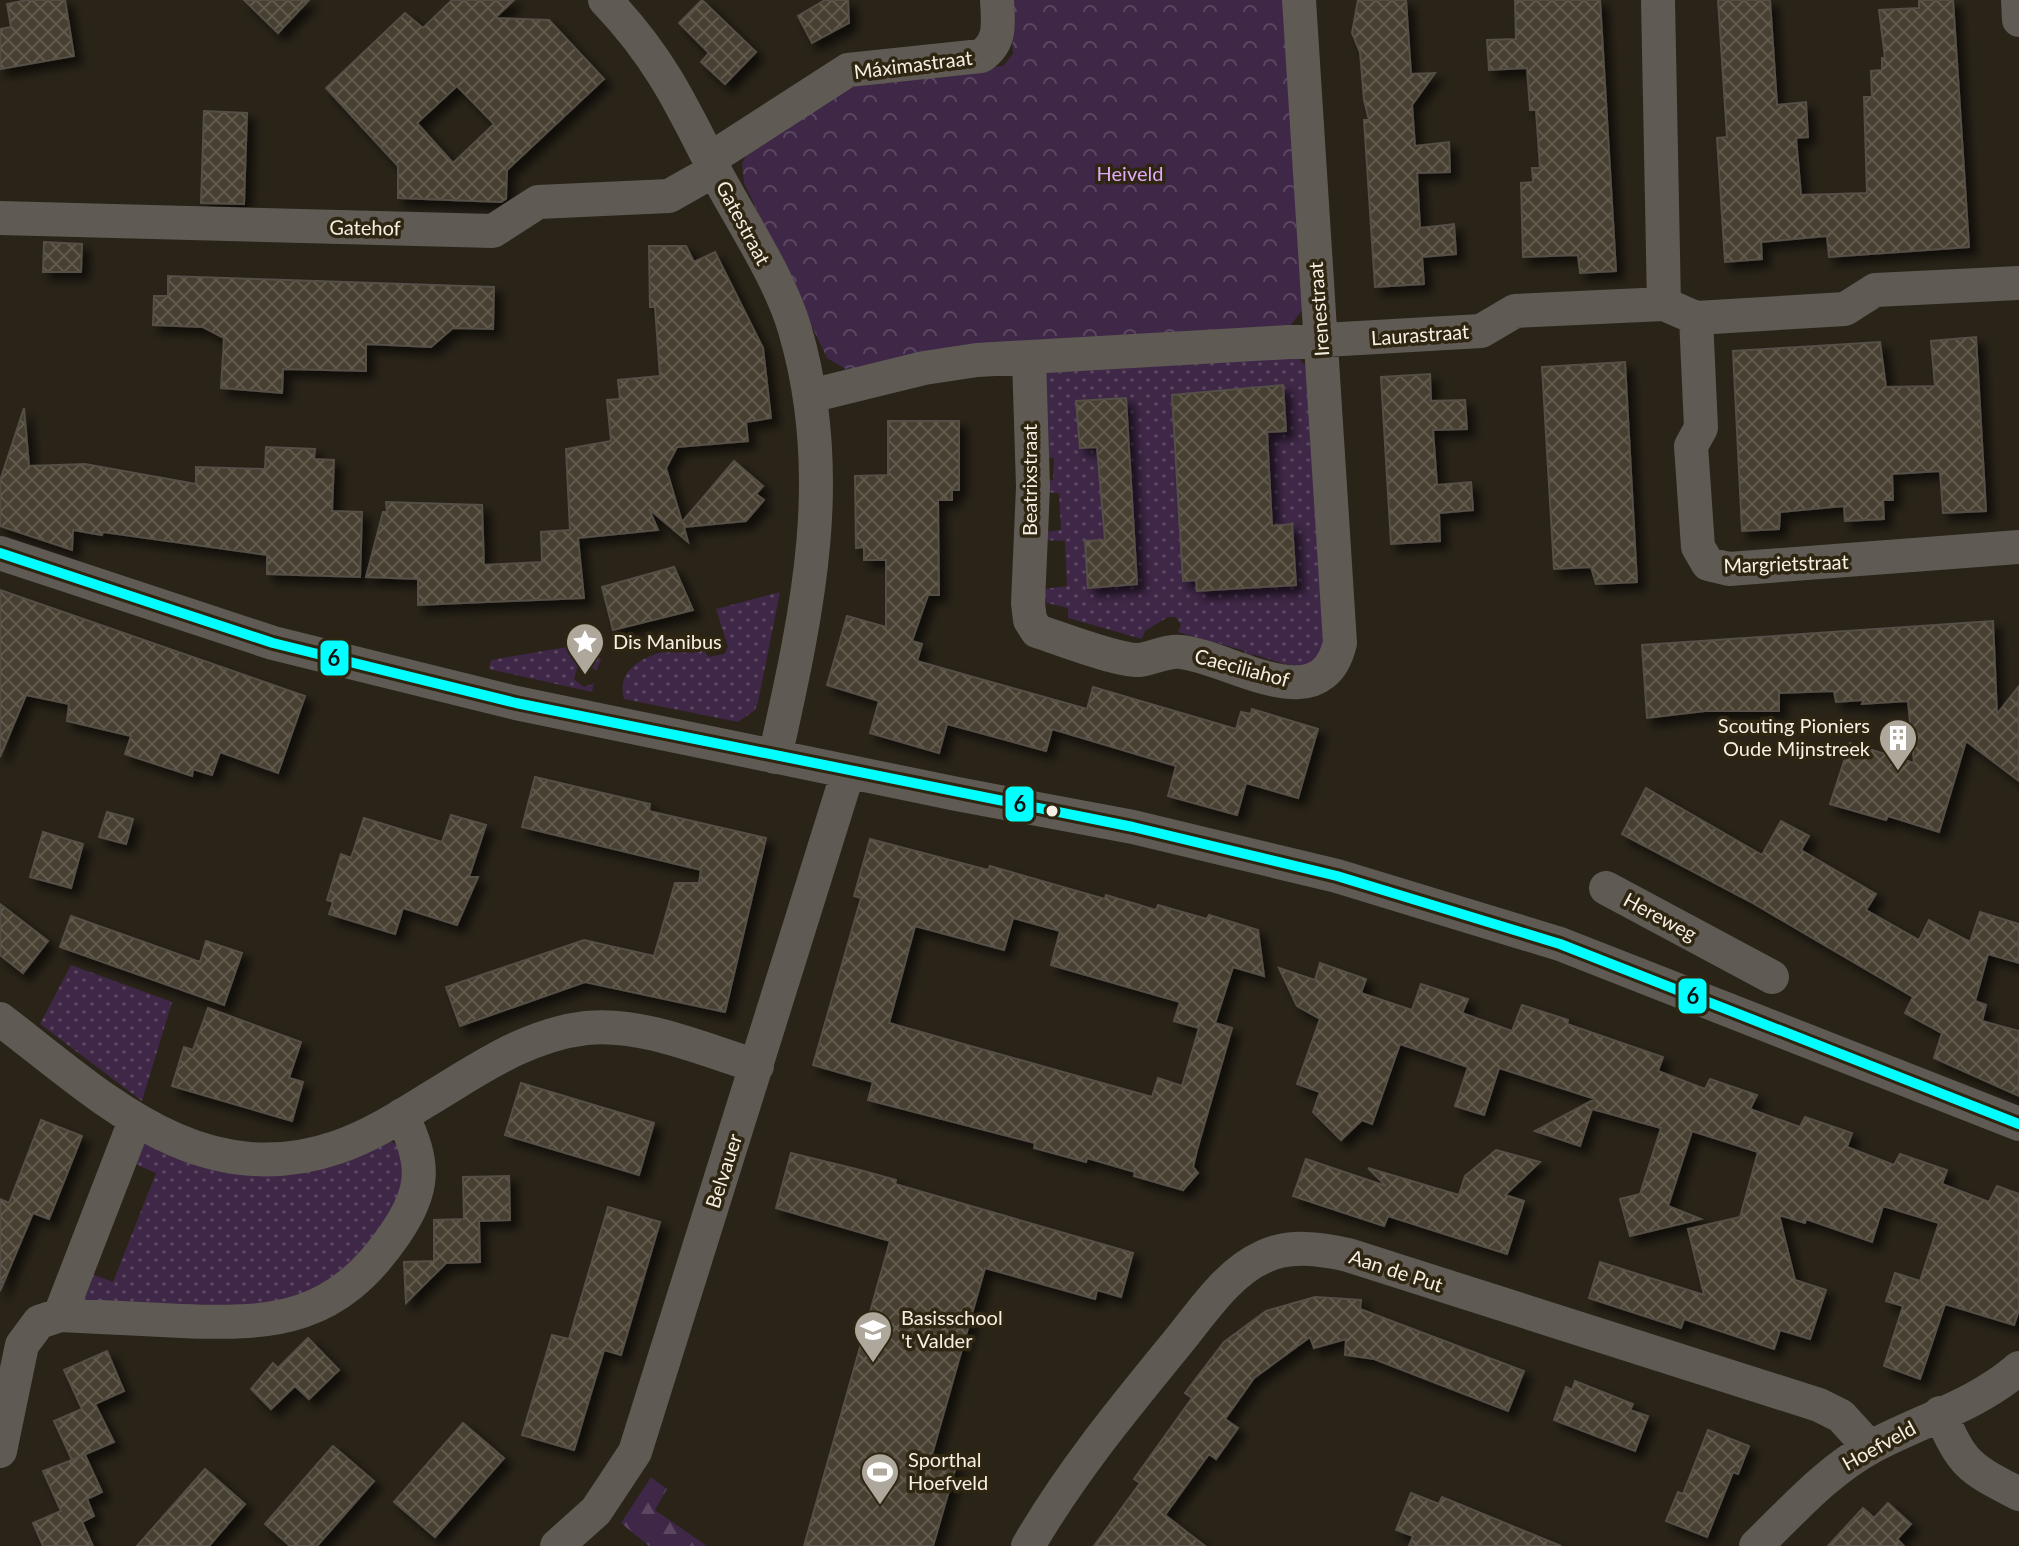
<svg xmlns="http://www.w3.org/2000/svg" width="2019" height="1546" font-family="Lato,sans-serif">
<defs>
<pattern id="grass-dots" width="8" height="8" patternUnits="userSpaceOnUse" patternTransform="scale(2)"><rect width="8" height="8" fill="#3f2747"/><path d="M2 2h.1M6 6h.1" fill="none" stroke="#5b4761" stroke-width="1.8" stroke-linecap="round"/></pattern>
<pattern id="forest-firs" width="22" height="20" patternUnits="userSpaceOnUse" patternTransform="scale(2)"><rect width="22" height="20" fill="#3f2747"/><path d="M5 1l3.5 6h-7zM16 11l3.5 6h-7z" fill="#5b4761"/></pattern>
<pattern id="park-crowns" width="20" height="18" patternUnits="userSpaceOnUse" patternTransform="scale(2)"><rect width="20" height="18" fill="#3f2747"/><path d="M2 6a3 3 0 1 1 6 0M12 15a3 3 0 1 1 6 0" fill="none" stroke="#5b4761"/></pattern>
<pattern id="building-cross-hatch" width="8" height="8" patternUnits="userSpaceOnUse" patternTransform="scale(2)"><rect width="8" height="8" fill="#463f30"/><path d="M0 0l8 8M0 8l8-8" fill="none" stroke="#615b4e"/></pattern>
<filter id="shadow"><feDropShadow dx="7" dy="7" stdDeviation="4" flood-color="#0009"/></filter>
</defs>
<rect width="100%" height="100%" fill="#292318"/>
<path fill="url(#grass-dots)" d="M1298,358l8,8 20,269 -11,33 -31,-4 -31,-10 -3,6 -6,-2 1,-7 -31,-9 -3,6 -5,-8 -28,-8 3,-8 -6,-7h-7l-23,14 -3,8 -74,-21v-10l-25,-6 1,-13 23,-3 -2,-45 -24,-1v-8l20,-2 -2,-37 -19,-1 3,-12h10l1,-22h-12l-4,-69 9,-17z
M780,592l-22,110 -3,8 -17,12 -114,-23c-11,-41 45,-49 72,-56l7,4 5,10 16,-3 4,-7 -12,-38z
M585,644l9,4 7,12 -5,11 -10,-8 -8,2 -4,14 10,8 10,-4 -2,9 -103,-23 2,-9z
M71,965l101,37 -30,99 -102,-77z
M387,1140l15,7v51l-52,71 -69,38 -204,-2 10,-33 26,10 43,-109 -26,-11 10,-21 21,8z"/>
<path fill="url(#forest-firs)" d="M651,1477l16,12 -12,21 52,36h-58l-28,-23z"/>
<path fill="url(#park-crowns)" d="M1010,0h276l18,308 -14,18 -441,45 -22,-13 -83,-175 -2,-20 6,-11 113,-74 142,-12 10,-12z"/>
<path fill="url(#building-cross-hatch)" stroke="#544f46" stroke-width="2" fill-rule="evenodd" filter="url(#shadow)" d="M27,0h38l9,56 -74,13v-40l11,-2 -4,-23z
M244,0h65l-31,33z
M452,0h62l-19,18 54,2 55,59 -97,91 -1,29 -5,3 -103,-4v-32l-72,-78 79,-75 18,15zM457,86l37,38 -41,39 -36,-40z
M702,0l54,52 -31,32 -24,-22 8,-9 -30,-30z
M825,0h23l1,23 -37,20 -14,-27z
M1358,0h48l5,74 24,-1 -23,32 3,41 34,-4 1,30 -33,1 3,55 34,-4 2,30 -34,3 2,27 -49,3 -11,-167h5l-5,-20 -4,-48 -8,-19z
M1515,0h85l16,271 -36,2 -2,-18 -55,2 -2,-74 12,-1 -1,-14h8l-4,-58h-6l-3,-42 -38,2 -2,-30 29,-1z
M1718,0h52l7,105 29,-3 2,35 -12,1 5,57 66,-2 -3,-96h8l-1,-26 11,-1v-12h3l-6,-48 40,-2v-8h34l16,247 -140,10 -2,-21 -66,6 1,17 -37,3 -8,-124 10,-1z
M204,111l43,2 -3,91 -43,-1z
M44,242l38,2 -1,28h-38z
M649,246h37l8,16 21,-10 48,96 8,70 -25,4 2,19 -71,6 -11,21 16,54 52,-61 29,25 -7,8 8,6 -18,21 -62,6 4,15 -39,-33 9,21 -80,8 6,60 -166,7v-26l-52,-2 17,-65h4l-1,-10 96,3 2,60 58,-3 -1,-30 29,-2 -4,-81 45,-8 -4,-41 13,-1 -2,-19 42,-4 -5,-69h-5z
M168,276l326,11 -1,42 -40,-1 -22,19 -65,-3v27l-83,-2 -1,24 -61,-5 3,-50 -21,-11 -50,-2 1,-29h14z
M1976,337l10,174 -43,2 -3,-42 -48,3 1,26h-10l1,19 -39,2 -1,-15 -64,6 -1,17 -37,2 -9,-180 147,-9 6,45 49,-1 -4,-45z
M1625,362l12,220 -41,2 -5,-17 -37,2 -12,-202z
M1430,374l1,27 34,-1 1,14 1,15 -34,1 4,55 34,-3 2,28 -34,3 1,28 -49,3 -10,-167z
M1283,385l3,46 -19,1 5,94 20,-2 4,61 -99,6 -1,-11 -13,1 -11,-186z
M1126,398l11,186 -49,4 -3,-47 20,-1 -8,-93 -17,1 -4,-47z
M24,408l5,58 56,-2 111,20v-17l69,2 1,-22 49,2 -1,10 20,1 -2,51 30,1 -2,65 -93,-3v-19l-164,-23 -1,3 -29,-5 -1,20 -72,-24v-45z
M888,421h71v69h-7v10h-14l1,95h-11l-16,46 10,3 -5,17 170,48 6,-22 143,42 5,-17 10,2 1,-5 66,20 -20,69 -52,-15 -9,32 -69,-19 8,-30 -124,-37 -6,22 -99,-27 -8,29 -69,-20 9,-32 -52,-16 20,-69 39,11v-67h-22v-13l-8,1 -1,-72 33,-1z
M674,567l19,43 -80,20 -11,-43z
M0,590l305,106 -27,77 -58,-21 -8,23 -19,-6 -1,7 -67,-22 6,-18 -64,-15 2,-17 -43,-9 -26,62z
M1993,621l4,93 22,-28v95l-53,-40 -27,91 -51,-16 -2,4 -56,-16 20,-61 64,20 -6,-62 -46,3 2,-4 -28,2 -2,-11 -55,2v18h-74l-58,7 -5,-73z
M535,777l115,27 -1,7 117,27 -41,174 -140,-30 -125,44 -14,-39 138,-47 70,16 21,-73h24l2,-13 -179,-43z
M1646,788l116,67 19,-34 28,15 -8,14 75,44 -10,16 53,30 10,-20 41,22 10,-30 39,12v39l-31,-9 -13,47 11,4 -4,16 37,10v65l-85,-38 8,-25 -37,-20 8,-16 -162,-95 -129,-68z
M107,812l26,7 -7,25 -27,-7z
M451,815l35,10 -17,52h9l-21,48 -54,-17 -8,26 -66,-20 4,-12 -6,-2 14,-46 10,4 13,-40 78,24z
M43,832l40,12 -12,44 -41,-11z
M870,839l118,31 2,-4 115,33 1,-4 50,15 2,-5 49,14 2,-4 49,15 6,46 -31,-9 -18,56 17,5 -35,122 -4,17 5,6 -15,17 -49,-14 1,-4 -48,-14 -1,4 -52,-14 1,-5 -167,-43 5,-18 -60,-17 48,-167 -7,-2zM1013,918l47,13 -9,34 129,37 -6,19 25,7 -17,58 -24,-8 -6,19 -263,-74 26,-97 89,24z
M0,904l48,37 -25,32 -23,-18z
M71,916l129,46 6,-21 36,12 -18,52 -164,-58z
M1320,963l46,16 -5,14 51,17 9,-26 47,15 -6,14 50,18 10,-26 46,15 -1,4 96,33 -5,14 47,18 5,-10 47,16 -7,14 50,18 5,-10 47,16 -5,14 47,18 6,-11 47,16 -5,14 47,18 8,-16 22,8v116l-5,15 -69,-21 -25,75 -36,-13 19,-60 -17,-5 9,-28 25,8 19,-58 -56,-17 -11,36 -66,-23 -1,4 -26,-8 16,65 31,10 -16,49 -30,-9 -6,19 -90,-30 -3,9 -92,-30 11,-36 104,33 -16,-66 52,-12 18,-65 -66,-21 -24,75 33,13 -71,17 -10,-37 20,-5 21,-66 -69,-19 -12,37 -45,-15 60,-32 -96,-31 -15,47 -29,-9 13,-39 -68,-23 -28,80 -10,-4 -21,20 -28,-28 7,-20 -23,-8 23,-65 -23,-13 -18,-38 36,12z
M208,1008l93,34 -12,36 14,4 -11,39 -120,-35 12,-39 9,3z
M521,1083l133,40 -15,52 -134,-40z
M41,1120l41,16 -33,83 -16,-6 -33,78v-92l9,4z
M1496,1150l44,12 -35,33 19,6 -17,53 -119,-38 -4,10 -91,-30 13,-37 80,27 -18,-18 91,27 6,-19z
M791,1153l69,17 36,10 -1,4 238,69 -12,44 -24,-7 -2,9 -110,-31 -54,190 25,8 -23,80h-129l86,-305 -114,-33z
M509,1176l1,44 -31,1 1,41 -34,1 -40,40 -2,-41 30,-1v-41l30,-1 -1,-42z
M608,1207l52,15 -39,133 -17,-5 -30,100 -52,-15 30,-100 17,4z
M1315,1297l46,3 -1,9 164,62 -16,40 -134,-52 -29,-4 1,-16 -32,9 -4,-11 -56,41 -29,41 13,9 -22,31 -7,-5 -44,61 40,31h-111l46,-63 -6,-4 58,-81 -7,-5 39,-51 42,-31z
M308,1338l31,32 -30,29 -14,-13 -24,23 -20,-20 22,-26 5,5z
M107,1351l17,40 -29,13 19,38 -42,18 -18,-39 28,-12 -18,-39z
M1575,1381l58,23 -3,6 18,6 -13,35 -81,-31 12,-33 6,3z
M463,1423l41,35 -69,79 -41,-35z
M1708,1430l41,16 -11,28 -5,-2 -26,65 -41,-16 12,-29 5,2z
M333,1446l41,35 -57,65h-27l-25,-22z
M85,1455l17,37 -15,7 7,17 -12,6 11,24h-50l-10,-23 28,-12 -18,-40z
M205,1469l40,35 -36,42h-72z
M1411,1493l28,11 3,-7 119,49h-152l4,-10 -17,-6z
M1888,1503l23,21 -14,15 7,7h-76l35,-38 11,10z"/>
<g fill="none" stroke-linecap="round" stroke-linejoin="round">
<path stroke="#5f5a53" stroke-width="34" d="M605,0c54,56 77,105 111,173 26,49 64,105 79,157 43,147 12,283 -20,427
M1658,0l6,304
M2018,0l1,20
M710,159l138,-89 133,-14c21,-14 17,-34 16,-56
M0,218l493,13 45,-29 131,-6 46,-26
M1696,318l5,110 -10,18 7,101 10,17 21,5 290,-22
M1029,358l4,129 -5,116 2,17 7,11c22,7 81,30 102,29 13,-1 28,-10 42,-8 50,5 140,71 159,-9l-41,-643
M810,396l114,-28 53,-8 504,-29 34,-20 149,-7 32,14 149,-9 30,-19 144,-7
M0,553l273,90 243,60 441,91 176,33 204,49 223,68 459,180
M1606,888l166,89
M0,1019c101,77 199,176 338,128 32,-11 62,-30 91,-48 50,-30 97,-64 157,-71 56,-6 118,22 171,38
M60,1315l75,-194
M1940,1413c23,53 29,55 79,81
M0,1451l22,-106 17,-23 21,-7c41,2 82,4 122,6 95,4 155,-2 213,-87 31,-45 30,-71 7,-119
M557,1546l39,-35 39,-59 213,-680
M1028,1546c43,-74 95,-137 149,-203 24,-29 50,-70 86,-86 26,-13 58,-8 85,-2l471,150 22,11 29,32
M1756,1546c37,-36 71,-75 117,-100 47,-25 106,-42 146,-78"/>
<g stroke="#2f2612" stroke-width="16">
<path id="bus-1" d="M0,553l273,90 243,60 617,124 204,49 223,68 459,180"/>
</g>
<use href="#bus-1" stroke="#0ff" stroke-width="10"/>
</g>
<defs>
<g id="sight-pin" transform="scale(2)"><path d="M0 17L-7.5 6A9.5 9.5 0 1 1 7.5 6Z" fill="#aea89c" stroke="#2f2612"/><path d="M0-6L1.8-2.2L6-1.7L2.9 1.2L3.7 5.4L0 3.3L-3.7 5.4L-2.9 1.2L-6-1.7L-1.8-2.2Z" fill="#fff"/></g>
<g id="building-pin" transform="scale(2)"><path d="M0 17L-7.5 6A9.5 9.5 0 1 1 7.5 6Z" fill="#aea89c" stroke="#2f2612"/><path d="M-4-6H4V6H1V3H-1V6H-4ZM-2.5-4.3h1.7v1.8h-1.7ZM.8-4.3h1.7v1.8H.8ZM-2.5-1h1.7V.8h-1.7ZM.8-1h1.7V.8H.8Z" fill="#fff"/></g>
<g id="school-pin" transform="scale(2)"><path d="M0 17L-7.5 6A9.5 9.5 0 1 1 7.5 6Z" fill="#aea89c" stroke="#2f2612"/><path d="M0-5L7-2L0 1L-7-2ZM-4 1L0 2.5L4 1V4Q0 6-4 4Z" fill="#fff"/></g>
<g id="stadium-pin" transform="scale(2)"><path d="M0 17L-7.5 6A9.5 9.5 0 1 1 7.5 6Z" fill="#aea89c" stroke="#2f2612"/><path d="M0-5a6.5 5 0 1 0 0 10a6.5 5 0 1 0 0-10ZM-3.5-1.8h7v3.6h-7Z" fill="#fff"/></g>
</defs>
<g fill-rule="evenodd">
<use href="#sight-pin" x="585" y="642"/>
<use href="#building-pin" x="1898" y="738"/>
<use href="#school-pin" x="873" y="1330"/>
<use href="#stadium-pin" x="880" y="1472"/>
</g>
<circle fill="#f6efe3" stroke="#2f2612" stroke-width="3" cx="1052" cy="811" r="7"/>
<g text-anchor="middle" stroke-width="7" stroke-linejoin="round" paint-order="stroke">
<g font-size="20" fill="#f6efe3" stroke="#2f2612">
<text transform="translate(913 65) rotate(-7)" y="7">Máximastraat</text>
<text transform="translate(743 223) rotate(62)" y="7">Gatestraat</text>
<text transform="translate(365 228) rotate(1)" y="7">Gatehof</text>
<text transform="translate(1319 309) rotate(-94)" y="7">Irenestraat</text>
<text transform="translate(1420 335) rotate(-4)" y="7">Laurastraat</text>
<text transform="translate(1030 480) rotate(-90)" y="7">Beatrixstraat</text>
<text transform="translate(1786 564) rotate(-2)" y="7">Margrietstraat</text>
<text transform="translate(1242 668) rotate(15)" y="7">Caeciliahof</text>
<text transform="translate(1660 917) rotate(28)" y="7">Hereweg</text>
<text transform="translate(724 1171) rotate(-72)" y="7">Belvauer</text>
<text transform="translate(1396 1271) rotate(18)" y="7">Aan de Put</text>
<text transform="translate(1879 1446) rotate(-29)" y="7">Hoefveld</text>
</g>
<g font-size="20" fill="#e2a9f9" stroke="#2f2612">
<text x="1130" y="181">Heiveld</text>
</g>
<g font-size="20" fill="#f6efe3" stroke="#2f2612" text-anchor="start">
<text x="613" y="649">Dis Manibus</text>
<text x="1870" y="733" text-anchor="end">Scouting Pioniers<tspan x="1870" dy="23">Oude Mijnstreek</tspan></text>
<text x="901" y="1325">Basisschool<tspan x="901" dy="23">'t Valder</tspan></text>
<text x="908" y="1467">Sporthal<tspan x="908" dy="23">Hoefveld</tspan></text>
</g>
</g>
<g stroke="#2f2612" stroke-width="3">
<rect x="319" y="639" width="31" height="38" rx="8" fill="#0ff"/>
<rect x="1004" y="785" width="31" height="38" rx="8" fill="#0ff"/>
<rect x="1677" y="977" width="31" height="38" rx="8" fill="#0ff"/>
</g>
<g font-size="22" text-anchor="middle" font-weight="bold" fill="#111">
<text x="334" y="666">6</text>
<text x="1020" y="812">6</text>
<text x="1693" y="1004">6</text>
</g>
</svg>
